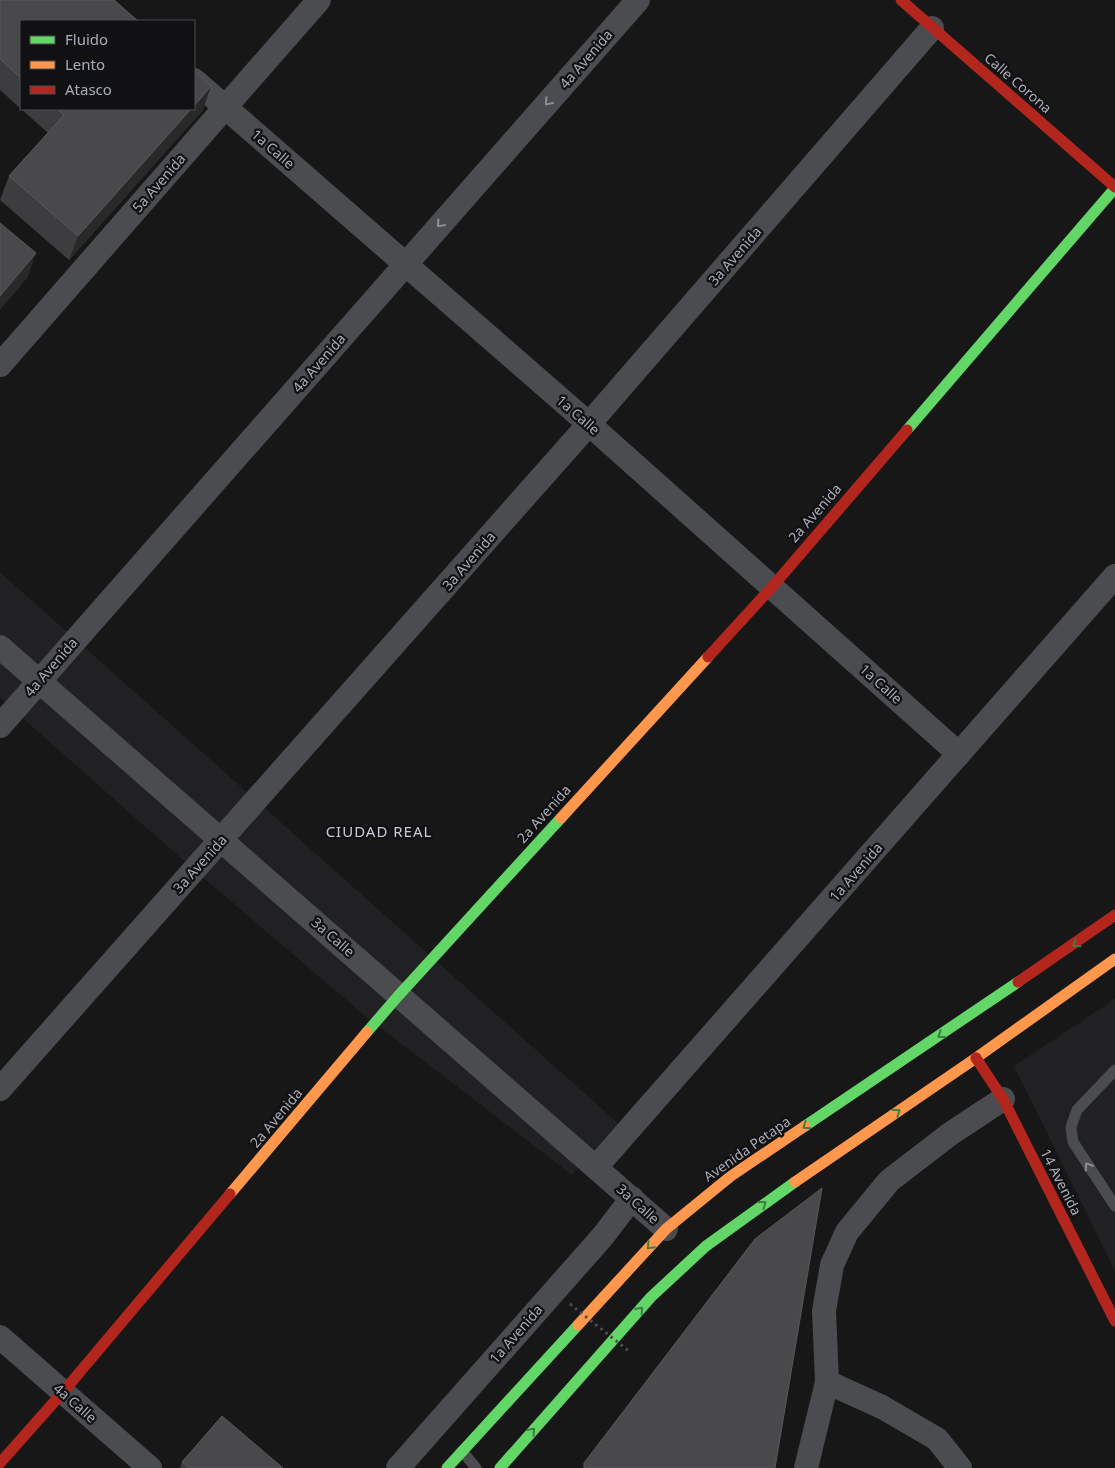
<svg xmlns="http://www.w3.org/2000/svg" width="1115" height="1468" font-family="'Noto Sans',sans-serif">
<rect width="100%" height="100%" fill="#171717"/>
<path fill="#212123" d="M0,572l618,551 -46,52 -208,-160 -180,-154 -184,-163z
M1115,999v272l-101,-205z"/>
<g fill="none" stroke-linecap="round" stroke-linejoin="round">
<path stroke="#4b4c50" stroke-width="11" d="M1115,1070l-38,40 -6,17 2,15 42,64
M462,1451l14,17"/>
<path stroke="#4b4c50" stroke-width="24" d="M194,80l395,344 370,330
M0,365l319,-365
M0,647l666,582
M0,726l638,-726
M0,1089l589,-665 343,-396
M596,1167l519,-591
M0,1337l150,131
M398,1468l205,-232 29,-38
M806,1468l21,-86
M960,1468l-23,-29 -55,-32 -55,-25 -3,-71 8,-46 15,-33 42,-51 61,-47 53,-35"/>
<path stroke="#63d668" stroke-width="11" d="M907,430l208,-242
M367,1032l32,-37 162,-177
M805,1126l213,-144
M447,1468l131,-143
M500,1468l151,-171 55,-51 89,-64"/>
<path stroke="#ff974d" stroke-width="11" d="M561,818l147,-161
M795,1182l181,-124 139,-99
M230,1194l137,-162
M578,1325l88,-96 65,-53 74,-50"/>
<path stroke="#b3261e" stroke-width="11" d="M901,0l214,187
M708,657l64,-70 135,-157
M1018,982l97,-67
M976,1058l27,41 112,222
M0,1463l63,-71 167,-198"/>
<path stroke="#4d4e52" stroke-width="3" stroke-dasharray="2.5 4" stroke-linecap="butt" d="M570,1304l60,48"/>
</g>
<path fill="#3d3d3f" d="M0,0l21,21v88h173l9,1 -134,150 -69,-60 9,-24 39,-43 -48,-43z
M182,1462l101,6h-103z"/>
<path fill="#29292a" d="M211,86l-8,24 -134,150 9,-24 113,-127h3v-3z
M36,253l-8,24 -28,33v-14z"/>
<path fill="#49494c" stroke="#58595d" d="M0,0h114l24,21h-117v57l-21,-19z
M194,70l17,16 -17,20z
M57,109h134l-113,127 -69,-60 55,-61z
M0,223l36,30 -36,43z
M822,1188l-47,280h-191v-5l171,-224z
M222,1416l61,52h-94l-7,-6z"/>
<defs><path id="oneway-chevron" d="M-2-3.5L2.5 0L-2 3.5" fill="none" stroke-width="1.6" stroke-linecap="round" stroke-linejoin="round" transform="scale(1.25)"/></defs>
<g stroke="#8c9099">
<use href="#oneway-chevron" transform="translate(548 102) rotate(131)"/>
<use href="#oneway-chevron" transform="translate(440 224) rotate(131)"/>
<use href="#oneway-chevron" transform="translate(1088 1166) rotate(-123)"/>
</g>
<g stroke="#3e7d42">
<use href="#oneway-chevron" transform="translate(1076 944) rotate(145)"/>
<use href="#oneway-chevron" transform="translate(941 1035) rotate(146)"/>
<use href="#oneway-chevron" transform="translate(897 1112) rotate(-34)"/>
<use href="#oneway-chevron" transform="translate(806 1126) rotate(146)"/>
<use href="#oneway-chevron" transform="translate(763 1204) rotate(-36)"/>
<use href="#oneway-chevron" transform="translate(650 1246) rotate(133)"/>
<use href="#oneway-chevron" transform="translate(640 1310) rotate(-49)"/>
<use href="#oneway-chevron" transform="translate(532 1431) rotate(-49)"/>
</g>
<g text-anchor="middle" stroke-width="4.5" stroke-linejoin="round" paint-order="stroke">
<g font-size="14" fill="#a8adb8" stroke="#111113">
<text transform="translate(586 59) rotate(-49)" y="5">4a Avenida</text>
<text transform="translate(1018 83) rotate(41)" y="5">Calle Corona</text>
<text transform="translate(273 149) rotate(41)" y="5">1a Calle</text>
<text transform="translate(159 183) rotate(-49)" y="5">5a Avenida</text>
<text transform="translate(735 256) rotate(-49)" y="5">3a Avenida</text>
<text transform="translate(319 363) rotate(-49)" y="5">4a Avenida</text>
<text transform="translate(578 415) rotate(41)" y="5">1a Calle</text>
<text transform="translate(815 513) rotate(-49)" y="5">2a Avenida</text>
<text transform="translate(469 561) rotate(-49)" y="5">3a Avenida</text>
<text transform="translate(51 667) rotate(-49)" y="5">4a Avenida</text>
<text transform="translate(881 684) rotate(42)" y="5">1a Calle</text>
<text transform="translate(544 814) rotate(-48)" y="5">2a Avenida</text>
<text transform="translate(200 864) rotate(-48)" y="5">3a Avenida</text>
<text transform="translate(856 872) rotate(-49)" y="5">1a Avenida</text>
<text transform="translate(333 937) rotate(41)" y="5">3a Calle</text>
<text transform="translate(276 1118) rotate(-50)" y="5">2a Avenida</text>
<text transform="translate(747 1149) rotate(-35)" y="5">Avenida Petapa</text>
<text transform="translate(1061 1182) rotate(63)" y="5">14 Avenida</text>
<text transform="translate(638 1204) rotate(42)" y="5">3a Calle</text>
<text transform="translate(516 1334) rotate(-49)" y="5">1a Avenida</text>
<text transform="translate(75 1403) rotate(41)" y="5">4a Calle</text>
</g>
<g font-size="15" letter-spacing="1" fill="#c9ccd4" stroke="#111113">
<text x="379" y="837">CIUDAD REAL</text>
</g>
</g>
<rect x="20" y="20" width="175" height="90" fill="#111113" stroke="#4d4f55"/>
<rect x="30" y="36" width="25" height="8" fill="#63d668" stroke="#4d4f55"/>
<text x="65" y="45" font-size="15" fill="#a8adb8">Fluido</text>
<rect x="30" y="61" width="25" height="8" fill="#ff974d" stroke="#4d4f55"/>
<text x="65" y="70" font-size="15" fill="#a8adb8">Lento</text>
<rect x="30" y="86" width="25" height="8" fill="#b3261e" stroke="#4d4f55"/>
<text x="65" y="95" font-size="15" fill="#a8adb8">Atasco</text>
</svg>
